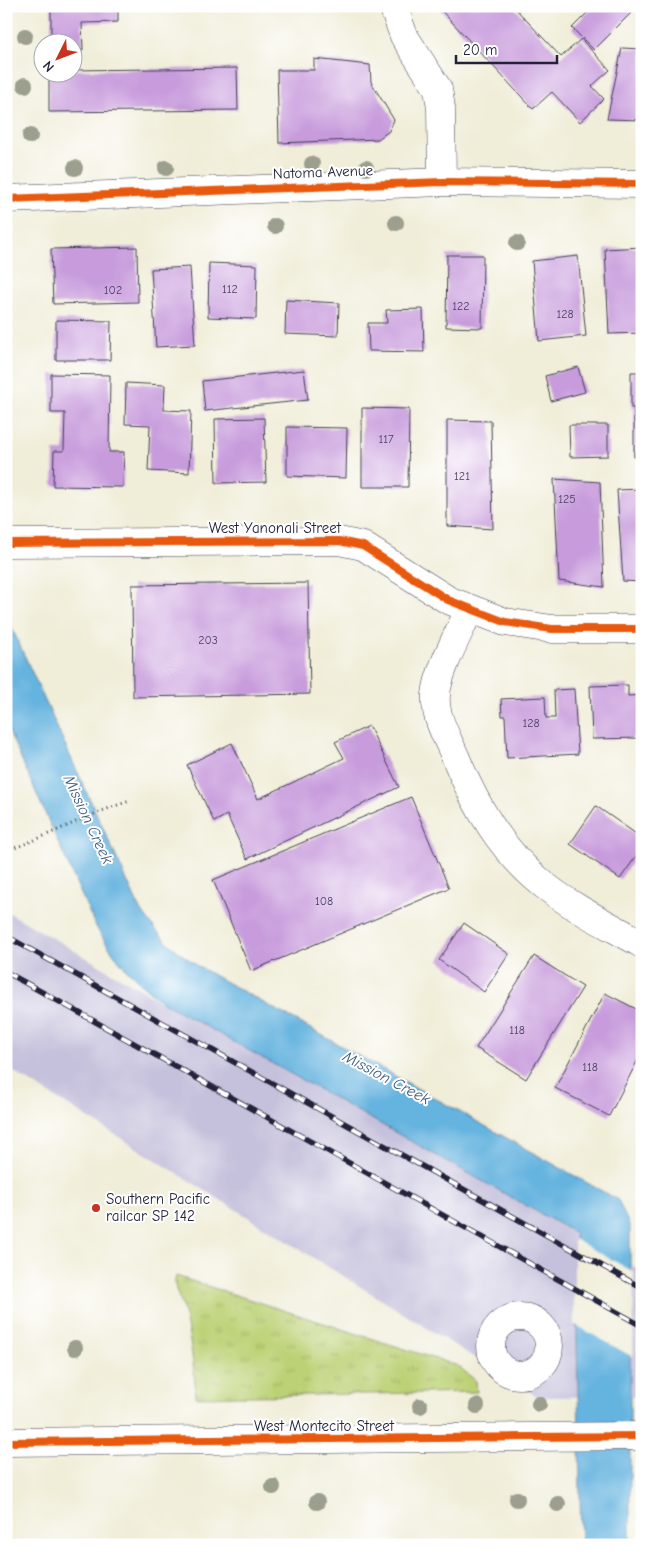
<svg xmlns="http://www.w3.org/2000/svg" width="648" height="1551" font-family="'Comic Neue',sans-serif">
<defs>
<pattern id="park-tufts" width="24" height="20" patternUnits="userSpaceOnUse" patternTransform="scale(1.25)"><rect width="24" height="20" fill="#bcd175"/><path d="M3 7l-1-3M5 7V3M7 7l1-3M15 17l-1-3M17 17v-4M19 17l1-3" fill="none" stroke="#a1b366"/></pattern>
</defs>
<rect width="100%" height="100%" fill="#fff"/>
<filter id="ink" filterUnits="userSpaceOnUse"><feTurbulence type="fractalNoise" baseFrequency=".02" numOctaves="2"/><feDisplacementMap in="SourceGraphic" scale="10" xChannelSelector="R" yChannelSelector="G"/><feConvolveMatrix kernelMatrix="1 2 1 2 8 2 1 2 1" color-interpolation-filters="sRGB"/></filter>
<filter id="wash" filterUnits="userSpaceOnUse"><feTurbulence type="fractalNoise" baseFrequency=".0096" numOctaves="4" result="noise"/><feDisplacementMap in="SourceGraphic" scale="20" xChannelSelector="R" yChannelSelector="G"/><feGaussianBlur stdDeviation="1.12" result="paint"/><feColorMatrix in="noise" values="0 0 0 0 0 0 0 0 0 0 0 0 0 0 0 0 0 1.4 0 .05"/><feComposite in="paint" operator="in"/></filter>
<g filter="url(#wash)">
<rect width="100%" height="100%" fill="#f0edd8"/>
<path fill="#c5c0db" d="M6,911l160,93 476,267v125l-104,1 -532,-330z"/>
<path fill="url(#park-tufts)" stroke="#6f7a58" d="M176,1276l282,90 18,15 1,11 -281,5c-2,-30 -5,-59 -13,-88 -3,-12 -11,-22 -7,-33z"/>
<path fill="#65b3df" stroke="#446a8d" d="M6,615l132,290c18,29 35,44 63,63l417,232 12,27v318h-49l-6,-312 -409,-229c-31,-22 -54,-48 -72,-81l-88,-198z"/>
<path fill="#f0edd8" d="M574,1239l60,33 -1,85 -59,-33z"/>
<g id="blocks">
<path fill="#c79bdc" d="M51,6h67v16l-36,1 1,27h-11v-8h-21z
M437,6h76l48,51 20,-18 29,31 -18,16 12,13 -24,23 -28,-30 -19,17z
M594,6h39l2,3 -41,41 -22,-22z
M622,48l20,1v71l-35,-1z
M314,59l56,6 1,17 23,38 -5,11 -11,8 -99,4 -2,-73h37z
M237,68l1,42 -189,2v-40h23v-2z
M137,247l1,55 -85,2 -2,-55z
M642,247v86l-33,1 -4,-85z
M447,255h36l-1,73 -36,-1z
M578,256l8,80 -47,5 -7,-80z
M209,263l48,2 -1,54 -48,-2z
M190,267l5,78 -39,2 -5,-78z
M286,300l53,3 -1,33 -53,-2z
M423,309l1,43 -55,-1 -1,-28h19l-1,-13z
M56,320l55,1 -1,39h-54z
M578,367l7,25 -34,9 -6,-25z
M304,370l4,30 -103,11 -3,-30z
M631,372h11v85h-8v-49h-3z
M51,374l59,1 -1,77h15l-1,35 -70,-1 1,-35h10l1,-38h-14z
M126,383l39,2 -1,25 27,1 -2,62 -41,-2 2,-46 -25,-1z
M362,408l47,1 -1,78h-46z
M264,418l2,64 -50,1 -1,-64z
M447,420l44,1 2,108 -46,-3z
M569,425h39v31l-38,1z
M287,427l60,1 -1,50 -59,-2z
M554,479l46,3 4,105 -45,-6z
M642,489v93l-19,-1 -6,-91z
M308,583l2,111 -177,3 -1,-112z
M628,685v11l14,-1v43l-50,1 -2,-53z
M574,689l4,65 -71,4 -2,-42h-3l-1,-17 44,-2 1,21h9l-1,-28z
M369,726l30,61 -152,72 -20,-44 -13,7 -27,-57 45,-22 26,56 86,-41 -9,-16z
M411,797l38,91 -198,83 -38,-91z
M596,806l46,32v10l-22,31 -50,-35z
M464,923l45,31 -25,38 -45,-32z
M534,956l49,31 -57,92 -50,-31z
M605,993l37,19v40l-33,64 -54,-28z"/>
</g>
</g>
<g filter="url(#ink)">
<use href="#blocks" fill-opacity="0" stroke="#414053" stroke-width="1"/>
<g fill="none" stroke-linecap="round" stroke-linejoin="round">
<g stroke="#414053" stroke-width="29">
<path id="minor" d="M393,6l11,30 34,53 3,19 1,74
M6,199l436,-17 200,2
M6,543l333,-2 24,5 85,54 57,22 47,7h90
M469,610c-10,23 -31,61 -33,85 -2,21 11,42 19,61 20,49 46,95 89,129 30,24 65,40 98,59
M491 1346a29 29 0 1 1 58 0a29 29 0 1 1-58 0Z
M6,1442l636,-6"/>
</g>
<path stroke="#414053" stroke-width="3" stroke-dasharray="1 4" stroke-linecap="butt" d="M6,851c43,-15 82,-37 124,-50"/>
<use href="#minor" stroke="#fff" stroke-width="28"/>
<g stroke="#22223b" stroke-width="5.5">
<path id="rail" d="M6,936l636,352
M6,972l636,354"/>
</g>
<use href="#rail" stroke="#fff" stroke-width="4" stroke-dasharray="11" stroke-linecap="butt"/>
<g stroke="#fff" stroke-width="11">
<path id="cycleway" d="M6,199l436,-17 200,2
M6,543l333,-2 24,5 85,54 57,22 47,7h90
M6,1442l636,-6"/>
</g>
<use href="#cycleway" stroke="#e8590c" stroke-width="8"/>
</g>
<g fill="#9c9f8d">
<circle cx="25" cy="36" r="8"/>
<circle cx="25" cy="85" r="8"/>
<circle cx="30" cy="136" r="8"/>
<circle cx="312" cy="164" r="8"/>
<circle cx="75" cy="168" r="8"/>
<circle cx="166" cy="168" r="8"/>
<circle cx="366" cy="168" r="8"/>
<circle cx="396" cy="223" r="8"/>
<circle cx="275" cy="226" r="8"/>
<circle cx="517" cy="243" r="8"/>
<circle cx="75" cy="1348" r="8"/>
<circle cx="539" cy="1404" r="8"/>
<circle cx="420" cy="1406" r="8"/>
<circle cx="477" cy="1406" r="8"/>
<circle cx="273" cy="1487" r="8"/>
<circle cx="517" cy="1499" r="8"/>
<circle cx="317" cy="1502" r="8"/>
<circle cx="558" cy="1504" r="8"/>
</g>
</g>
<circle fill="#c8321e" stroke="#fff" stroke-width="2" cx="96" cy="1208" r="5"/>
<g text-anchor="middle" stroke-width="4" stroke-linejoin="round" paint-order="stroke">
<g font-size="12" fill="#4b4063">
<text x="230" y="293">112</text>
<text x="113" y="294">102</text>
<text x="461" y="310">122</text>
<text x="565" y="318">128</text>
<text x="386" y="443">117</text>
<text x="462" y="480">121</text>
<text x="567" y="503">125</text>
<text x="208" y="644">203</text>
<text x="531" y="727">128</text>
<text x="324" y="905">108</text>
<text x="517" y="1034">118</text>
<text x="590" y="1071">118</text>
</g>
<g font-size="15" fill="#22223b" stroke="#fff">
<text transform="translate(323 172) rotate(-2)" y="5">Natoma Avenue</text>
<text x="275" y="533">West Yanonali Street</text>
<text x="324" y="1431">West Montecito Street</text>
</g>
<g font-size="15" fill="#22223b" stroke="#fff" text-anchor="start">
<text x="106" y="1204">Southern Pacific<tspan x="106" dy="17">railcar SP 142</tspan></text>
</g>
<g font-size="16" font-style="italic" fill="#3d5c7d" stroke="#fff">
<text transform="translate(89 819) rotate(65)" y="6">Mission Creek</text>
<text transform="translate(387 1077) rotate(28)" y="6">Mission Creek</text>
</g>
</g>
<rect width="648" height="1551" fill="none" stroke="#fff" stroke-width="25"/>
<g transform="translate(58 58) rotate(228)"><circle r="24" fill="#ffffff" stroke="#a7a7b1"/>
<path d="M0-4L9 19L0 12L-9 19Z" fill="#c8321e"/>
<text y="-8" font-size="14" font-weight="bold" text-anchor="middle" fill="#22223b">N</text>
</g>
<path d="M456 55v8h101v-8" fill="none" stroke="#22223b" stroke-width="2.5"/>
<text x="463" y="55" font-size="15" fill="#22223b" stroke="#ffffff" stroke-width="4" paint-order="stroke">20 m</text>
</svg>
